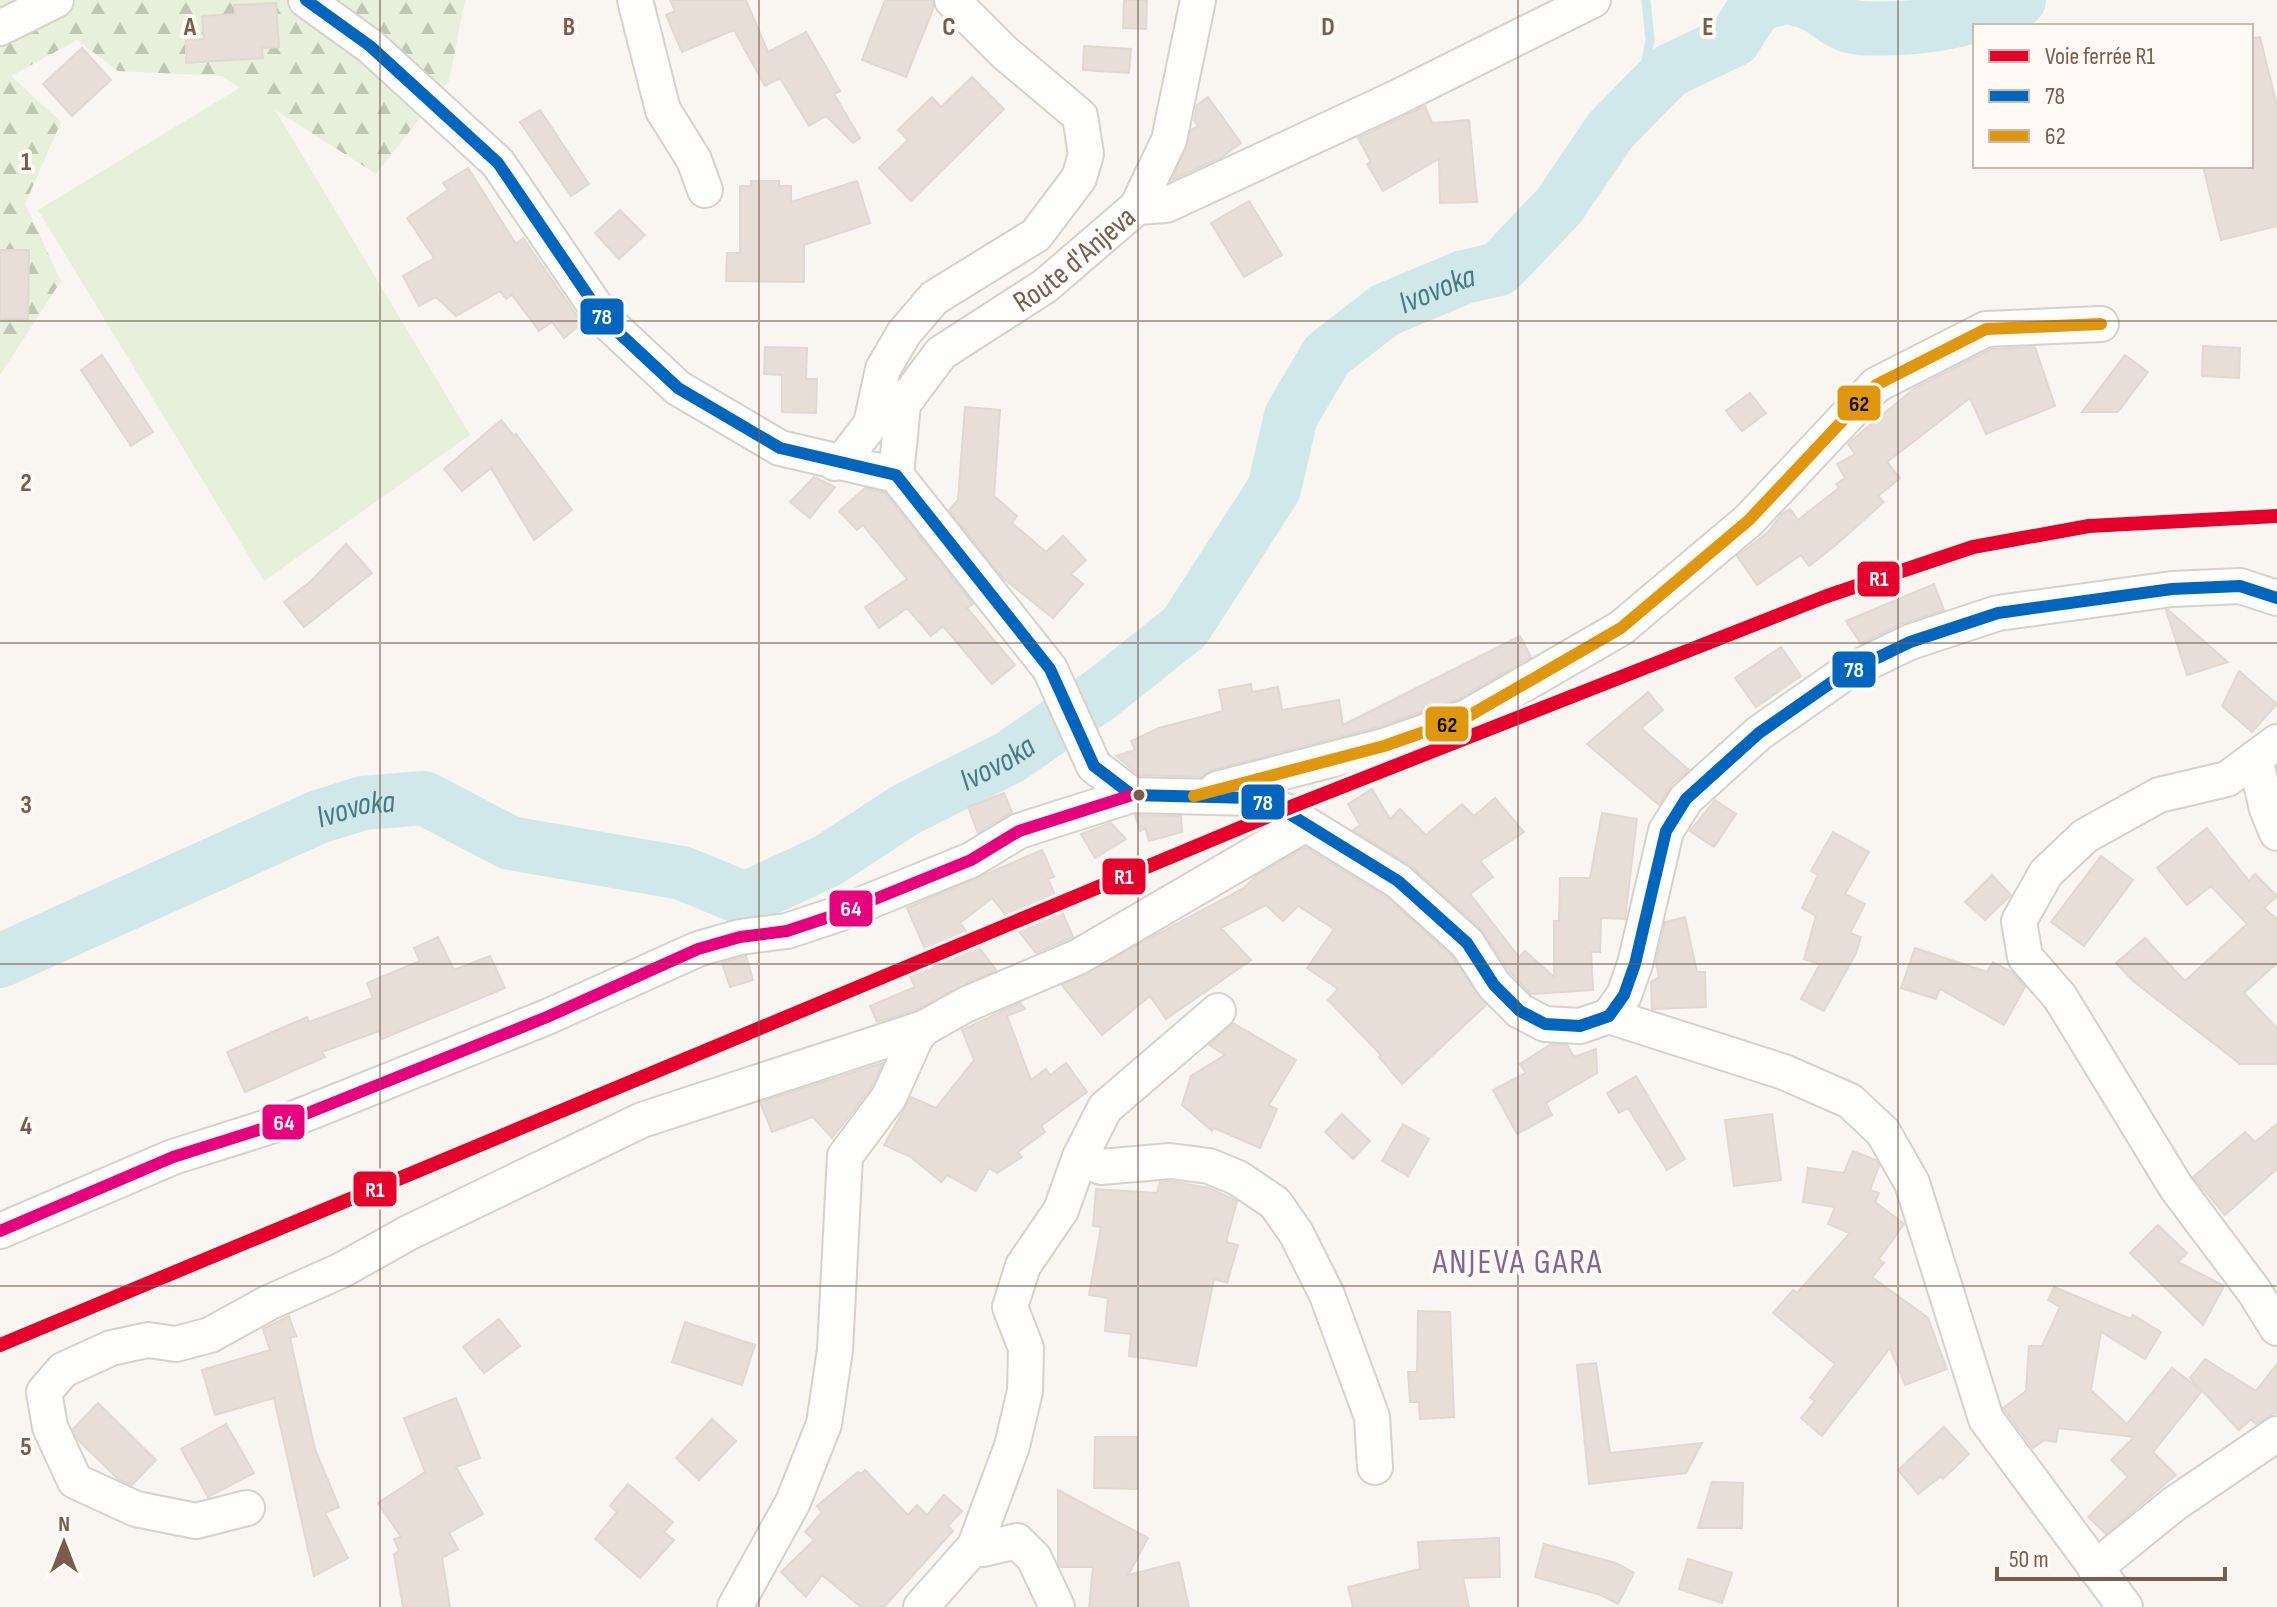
<svg xmlns="http://www.w3.org/2000/svg" width="2277" height="1607" font-family="'Sofia Sans Condensed',sans-serif">
<defs>
<pattern id="forest-firs" width="22" height="20" patternUnits="userSpaceOnUse" patternTransform="scale(2)"><rect width="22" height="20" fill="#e7f0db"/><path d="M5 1l3.5 6h-7zM16 11l3.5 6h-7z" fill="#c0c6b4"/></pattern>
</defs>
<rect width="100%" height="100%" fill="#f9f5f0"/>
<path fill="#e7f0db" d="M256,78l214,357 -206,146 -226,-371z"/>
<path fill="url(#forest-firs)" d="M0,0h465l-16,81 -73,93 -154,-98 -104,-5 -41,-31 -66,36 50,46 -36,82 36,77 -61,94z"/>
<g fill="none" stroke-linecap="round" stroke-linejoin="round">
<path stroke="#d0e8ea" stroke-width="9" d="M1638,102l12,-62 -4,-40"/>
<g stroke="#d0e8ea" stroke-width="54">
<path d="M1799,0c24,3 35,26 61,28 33,2 74,-1 106,-10 19,-5 33,-16 53,-18"/>
<path id="s1" d="M0,961l318,-144 45,-14 61,-5 86,45 172,30 63,26 82,-38 78,-51 105,-53 91,-63 84,-67 89,-138 17,-73 36,-61 58,-45 79,-33 35,-8 60,-63 51,-75 28,-29 31,-31 65,-31 23,-36 18,-4"/>
</g>
</g>
<path fill="#e6ded7" stroke="#e2d8d2" stroke-width="2" d="M670,0h76l22,52 38,-20 34,59 -6,3 26,44 -7,5 -27,-27 -17,10 -29,-48 -15,8 -31,-56 -52,22 -16,-37 9,-4z
M885,0h48l1,7 -28,70 -44,-17z
M1124,0h23l-1,29 -23,-1z
M276,3l3,44 -17,1 1,10 -77,5v-23l18,-1 -2,-23 33,-2 -1,-9z
M2260,37l17,69v120l-56,14 -18,-74h48v-128z
M1084,46l47,3 -2,24 -46,-3z
M82,48l29,32 -39,36 -29,-32z
M972,77l32,32 -93,92 -32,-33 29,-28 -10,-10 34,-33 9,10z
M1208,97l33,46 -19,14 -50,23 19,-50 7,-4 -4,-6 3,-15z
M1425,106l7,17 37,-3 8,82 -37,1 -1,-44 -56,32 -16,-27 4,-2 -13,-24z
M540,110l49,74 -18,12 -51,-74z
M468,168l48,76 7,-6 59,85 -18,15 -12,-16 -13,9 -27,-36 -6,4 -6,-8 -44,25 -20,-19 -17,9 -16,-30 31,-18 -27,-40 41,-28 -5,-7z
M751,181h28v5h12v16l66,-21 13,42 -66,22v37l-78,-1 1,-28h13v-67h11z
M1249,201l33,54 -38,22 -33,-54z
M620,210l25,25 -26,24 -24,-26z
M0,250h29l-1,69h-28z
M2203,346l37,2 -1,30 -37,-2z
M765,347l42,1 -1,31h11l-1,34 -34,-1v-37l-18,-1z
M2035,347l20,59 -69,28 -16,-36 -83,64 13,16 -22,18 6,6 -47,42 -28,22 -8,-11 -44,30 -20,-29 30,-23 15,-19 8,-5 8,11 41,-32 -3,-4 9,-6 -8,-14 18,-10 -7,-10 4,-4 64,-53 75,-38z
M102,355l51,77 -22,14 -50,-76z
M2125,355l23,17 -30,40h-36z
M1750,393l16,20 -24,18 -16,-20z
M965,407l35,3 -6,86 23,20 -5,7 34,29 17,-16 23,24 -15,14 12,10 -30,34 -50,-40 -54,-68 9,-10z
M501,420l13,16 2,-2 56,76 -38,30 -43,-72 -29,23 -18,-22z
M814,477l21,10 -25,31 -20,-16z
M865,488l20,5 88,111 -6,4 48,57 -23,19 -49,-58 -12,10 -24,-28 -28,20 -14,-21 42,-28 -44,-54 -6,5 -18,-19z
M346,544l26,29 -68,54 -20,-25 27,-21z
M1934,584l10,26 -43,14 -40,20 -15,-23z
M2166,610h2l60,52 -41,13z
M1520,636l11,21 -72,42 -81,28 -166,43 -10,7 -63,-2 -23,-19 19,-6 -4,-9 28,-13 64,-17 -4,-21 32,-6 1,8 26,-5 4,23 57,-10 4,25z
M1781,647l20,29 -45,31 -21,-29z
M2239,671l38,33 -25,28 -30,-26z
M1648,692l15,18 -22,18 48,42 -17,14 -13,21 -72,-61z
M1372,789l18,30 10,-10 26,26 36,-31 12,12 21,-18 29,34 -44,29 13,16 -23,17 49,63 6,-6 29,26v-56h5l1,-43h30l12,-65 35,6 -12,100 -24,-1 -1,34h-9l2,38 -62,4 -21,-22 -30,-44 -69,-62 -58,-36 7,-5 -12,-21z
M1004,793l8,19 -34,21 -10,-26z
M1715,800l21,14 -22,33 -24,-16z
M1135,815l46,1 1,16 -33,9 -4,-13 -5,3z
M1111,823l15,16 -31,19 -14,-24z
M2207,828l42,53 6,-7 22,22 -13,12 13,11v44l-33,30 33,35v36h-37l-107,-83 -17,-18 29,-25 40,43 62,-57 -36,-38 -24,19 -30,-37z
M1833,832l36,20 -24,42 20,10 -15,29 11,4 -5,16 -32,58 -23,-12 19,-35 -16,-5 12,-43 -14,-8 16,-33 -7,-4z
M1305,847l81,50 66,59 34,49 -84,79 -23,-27 2,-2 -53,-55 10,-11 -31,-21 27,-39 -36,-23 -15,15 -17,-16 -45,23 30,32 -85,59 -16,-23 -48,39 -40,-50 182,-97 12,-12z
M1042,850l12,27 -6,2 25,58 -37,16 -44,-55 -32,25 36,47 -80,40 -39,12 -7,-16 45,-19 -6,-13 23,-9 -25,-57z
M2101,856l32,24 -49,66 -33,-24z
M1992,875l19,20 -26,25 -20,-18z
M1685,917l12,55h8l1,35 -54,2 -1,-27 8,-5 -3,-15 9,-40z
M438,937l16,33 36,-14 15,32 -123,51 -3,-8 -57,21 3,5 -80,35 -18,-40 80,-35 2,5 64,-24 -6,-15 53,-22 -6,-13z
M1915,948l72,24 6,-10 19,10 13,15 -21,38 -64,-36 -4,10 -35,-11z
M746,956l7,24 -23,7 -8,-24z
M1020,1003l5,6 -18,7 24,64 15,-11 4,6 16,-12 21,29 -46,34 4,6 -27,20 4,5 -25,16 -8,-5 -13,23 -29,-16 -6,7 -30,-25 -27,-12 27,-48 25,11 38,-48 -12,-30z
M1233,1023l63,37 -27,45 8,4 -17,39 -46,-20 -2,3 -30,-26 9,-29 34,-21 -16,-10z
M1551,1044l16,1 7,12 22,-8 1,24 -51,30 6,12 -35,19 -24,-44 33,-17 -6,-9z
M883,1063l-11,24 -40,51 -19,-21 -41,15 -12,-30z
M1636,1076l49,83 -18,11 -39,-62 -9,5 -12,-20z
M1342,1114l28,27 -17,18 -28,-27z
M1772,1114l9,66 -47,6 -9,-66z
M1403,1124l26,15 -21,37 -26,-15z
M2277,1124v45l-52,46 -32,-38 52,-45 10,10z
M1853,1151l23,9 3,6 -9,24 9,3 -4,9 29,22 -25,35 5,4 -12,14 56,41 19,51 -42,16 -15,-37 -68,88 -21,-18 14,-17 -5,-3 25,-34 -62,-51 20,-23 4,3 53,-60 -22,-9 7,-17 -32,-5 5,-34 36,5z
M1170,1181l39,7 28,13 -11,41 12,3 -11,38 -13,-4 -18,87 -67,-10 2,-22 -26,-3 3,-33 -19,-3 12,-68 -8,-1 3,-37 61,4 3,-11z
M2158,1225l29,28 -9,9 46,24 -21,39 -73,-72z
M2054,1287l77,32 2,-4 28,17 -16,27 -44,-27 -10,58 36,34 45,-56 30,23 -49,61 23,23 -70,59 -18,-17 40,-40 -17,-17 23,-23 -76,-9 -2,14 -12,-2 -11,8 -30,-40 23,-17 3,-45h13l18,-39 -12,-7z
M1418,1311l32,1 4,105 -34,2 -1,-17h-9l-2,-30h9z
M289,1316l7,20 -6,2 25,111 24,58 -14,6 23,45 -34,18 -40,-178 -59,17 -13,-45 68,-20 -7,-21z
M499,1319l21,27 -36,27 -21,-26z
M685,1322l70,23 -13,40 -70,-23z
M2205,1359l51,32 21,-27v48l-21,12 -5,-5 -12,11 -49,-52z
M1596,1363l14,90 92,-10 -16,30 -97,11 -12,-119z
M456,1398l24,60 -24,9 27,47 -34,19 9,16 -16,9 8,49h-47l-9,-53 5,-3 -5,-12 7,-2 -23,-34 47,-31 -21,-54z
M98,1403l58,57 -24,25 -14,-6 -41,-40 -4,-10z
M712,1419l24,22 -37,39 -23,-22z
M226,1424l28,49 -46,24 -27,-48z
M1944,1427l25,27 -26,25 -2,-3 -23,18 -20,-24z
M1095,1437h42v52l-43,-1z
M865,1470l43,45 9,-10 10,10 17,-20 18,16 -14,15 5,5 -69,76h-23l-39,-32 -16,22 -25,-25 33,-32 -9,-8 17,-20 -5,-6 41,-34 3,2z
M1712,1482l31,1 -1,45h-44z
M628,1484l45,38 -9,10 10,8 -34,38 -45,-39 22,-27 -7,-6z
M1058,1490l90,48 -20,37 51,-13 10,45h-100l4,-40h-33l-2,-5z
M1499,1538l1,39 -37,1 6,29h-116l-5,-20 72,-18 -2,-27z
M1544,1544l72,19 18,10 -16,31 -17,-9 -66,-18z
M1688,1559l44,14 -10,30 -43,-14z"/>
<g fill="none" stroke-linecap="round" stroke-linejoin="round">
<g stroke="#d7d1cb" stroke-width="38">
<g id="minor">
<path d="M306,0l64,46 128,117 106,156 74,69 102,60 116,27 154,194 44,97 38,29 120,3 31,12 115,71 69,62 27,42 26,26 25,13 35,2 29,-10 15,-21 11,-31 31,-133 20,-32 73,-66 83,-58 68,-33 88,-29 174,-24 68,-3 37,12"/>
<path d="M635,0l28,110 31,50 11,30"/>
<path d="M0,28l56,-28"/>
<path d="M1137,207l29,-2 230,-107 197,-98"/>
<path d="M835,463l13,-9 23,-30 12,-55 21,-36 30,-35 102,-63 43,-57 7,-24 -6,-38 -75,-63 -53,-53"/>
<path id="s2" d="M896,475l7,-71 38,-51 104,-67 92,-79 32,-67 29,-140"/>
<path d="M2277,742l-50,37 -68,16 -74,41 -39,37 -27,48 6,36 35,40 116,190 78,104 23,37"/>
<path d="M2255,758l12,51 10,24"/>
<path d="M1217,789l167,-43 83,-29 154,-89 128,-108 127,-135 110,-56 115,-5"/>
<path d="M1609,1016l175,56 66,29 33,31 29,51 74,236 139,188"/>
<path d="M1080,1157l21,10 69,-6 39,5 29,12 37,25 21,30 31,62 45,122 3,50"/>
<path d="M0,1231l173,-74 120,-38 254,-102 151,-68 42,-12 47,-6 51,-17 133,-54 48,-29 113,-36"/>
<path d="M247,1508l-51,13 -60,-12 -61,-28 -25,-54 -6,-35 19,-22 48,-22 37,-8 28,4 34,-9 58,-32 74,-33 66,-37 234,-113 282,-92"/>
<path d="M975,1546l8,3 34,-8 17,17 23,49"/>
<path d="M2095,1568l79,-64 103,-70"/>
<path d="M735,1607l58,-105 31,-78 11,-74 10,-194 44,-59 27,-60 8,-9 41,-23 113,-48 226,-132"/>
<path d="M921,1607l54,-61 37,-100 13,-55 1,-43 -16,-41 13,-41 38,-56 19,-53 25,-49 113,-97"/>
</g>
</g>
<use href="#minor" stroke="#fefefd" stroke-width="34"/>
<g stroke="#fffaf3" stroke-width="18">
<path id="bus-1" d="M306,0l64,46 128,117 106,156 74,69 102,60 116,27 154,194 44,97 38,29 120,3 31,12 115,71 69,62 27,42 26,26 25,13 35,2 29,-10 15,-21 11,-31 31,-133 20,-32 73,-66 83,-58 68,-33 88,-29 174,-24 68,-3 37,12"/>
</g>
<g stroke="#fffaf3" stroke-width="18">
<path id="bus-2" d="M1194,796l190,-50 83,-29 154,-89 128,-108 127,-135 110,-56 115,-5"/>
</g>
<g stroke="#fffaf3" stroke-width="18">
<path id="bus-3" d="M0,1231l173,-74 120,-38 254,-102 151,-68 42,-12 47,-6 51,-17 133,-54 48,-29 113,-36"/>
</g>
<use href="#bus-1" stroke="#0065bd" stroke-width="12"/>
<use href="#bus-2" stroke="#de970f" stroke-width="12"/>
<use href="#bus-3" stroke="#e5007d" stroke-width="12"/>
<g stroke="#fffaf3" stroke-width="20">
<path id="rail-1" d="M0,1345l1283,-535 544,-214 146,-49 116,-21 188,-10"/>
</g>
<use href="#rail-1" stroke="#e4002b" stroke-width="14"/>
</g>
<path fill="none" stroke="#7a5c4d" stroke-width="2" stroke-opacity="0.55" d="M380,0v1607M759,0v1607M1138,0v1607M1518,0v1607M1898,0v1607M0,321h2277M0,643h2277M0,964h2277M0,1286h2277"/>
<circle fill="#7a5c4d" stroke="#fffaf3" stroke-width="3" cx="1139" cy="795" r="7"/>
<g text-anchor="middle" stroke-width="8" stroke-linejoin="round" paint-order="stroke">
<g font-size="30" fill="#7a5c4d" stroke="#fffaf3">
<text dy="10" stroke="none"><textPath href="#s2" startOffset="298">Route d'Anjeva</textPath></text>
</g>
<g font-size="32" font-style="italic" fill="#437c86" stroke="#fffaf3">
<text dy="11" stroke="none"><textPath href="#s1" startOffset="1756">Ivovoka</textPath></text>
<text dy="11" stroke="none"><textPath href="#s1" startOffset="1084">Ivovoka</textPath></text>
<text dy="11" stroke="none"><textPath href="#s1" startOffset="388">Ivovoka</textPath></text>
</g>
<g font-size="34" letter-spacing="2" fill="#846695" stroke="#fffaf3">
<text x="1518" y="1273">ANJEVA GARA</text>
</g>
</g>
<g font-size="26" text-anchor="middle" font-weight="bold" fill="#7a5c4d" stroke="#fffaf3" stroke-width="8" stroke-linejoin="round" paint-order="stroke">
<text x="190" y="35">A</text>
<text x="569" y="35">B</text>
<text x="949" y="35">C</text>
<text x="1328" y="35">D</text>
<text x="1708" y="35">E</text>
<text x="26" y="170">1</text>
<text x="26" y="491">2</text>
<text x="26" y="813">3</text>
<text x="26" y="1134">4</text>
<text x="26" y="1455">5</text>
</g>
<g stroke="#fffaf3" stroke-width="3">
<rect x="579" y="297" width="46" height="39" rx="8" fill="#0065bd"/>
<rect x="1836" y="384" width="46" height="38" rx="8" fill="#de970f"/>
<rect x="1856" y="560" width="45" height="38" rx="8" fill="#e4002b"/>
<rect x="1831" y="650" width="46" height="39" rx="8" fill="#0065bd"/>
<rect x="1424" y="705" width="46" height="38" rx="8" fill="#de970f"/>
<rect x="1240" y="783" width="46" height="38" rx="8" fill="#0065bd"/>
<rect x="1101" y="857" width="46" height="39" rx="8" fill="#e4002b"/>
<rect x="828" y="889" width="46" height="39" rx="8" fill="#e5007d"/>
<rect x="261" y="1103" width="45" height="38" rx="8" fill="#e5007d"/>
<rect x="352" y="1170" width="46" height="38" rx="8" fill="#e4002b"/>
</g>
<g font-size="22" text-anchor="middle" font-weight="bold" fill="#fff">
<text x="602" y="324">78</text>
<text x="1879" y="586">R1</text>
<text x="1854" y="677">78</text>
<text x="1263" y="810">78</text>
<text x="1124" y="884">R1</text>
<text x="851" y="916">64</text>
<text x="284" y="1130">64</text>
<text x="375" y="1197">R1</text>
</g>
<g font-size="22" text-anchor="middle" font-weight="bold" fill="#111">
<text x="1859" y="411">62</text>
<text x="1447" y="732">62</text>
</g>
<rect x="1973" y="24" width="280" height="144" fill="#fffaf3" stroke="#cabbb1" stroke-width="2"/>
<rect x="1989" y="50" width="40" height="12" fill="#e4002b" stroke="#cabbb1" stroke-width="2"/>
<text x="2045" y="64" font-size="24" fill="#7a5c4d">Voie ferrée R1</text>
<rect x="1989" y="90" width="40" height="12" fill="#0065bd" stroke="#cabbb1" stroke-width="2"/>
<text x="2045" y="104" font-size="24" fill="#7a5c4d">78</text>
<rect x="1989" y="130" width="40" height="12" fill="#de970f" stroke="#cabbb1" stroke-width="2"/>
<text x="2045" y="144" font-size="24" fill="#7a5c4d">62</text>
<g transform="translate(64 1543)" stroke="#fffaf3" stroke-width="6" paint-order="stroke">
<path d="M0-6L14 30L0 20L-14 30Z" fill="#7a5c4d"/>
<text y="-12" font-size="22" font-weight="bold" text-anchor="middle" fill="#7a5c4d">N</text>
</g>
<path d="M1997 1567v12h228v-12" fill="none" stroke="#7a5c4d" stroke-width="4"/>
<text x="2009" y="1567" font-size="24" fill="#7a5c4d" stroke="#fffaf3" stroke-width="6" paint-order="stroke">50 m</text>
</svg>
